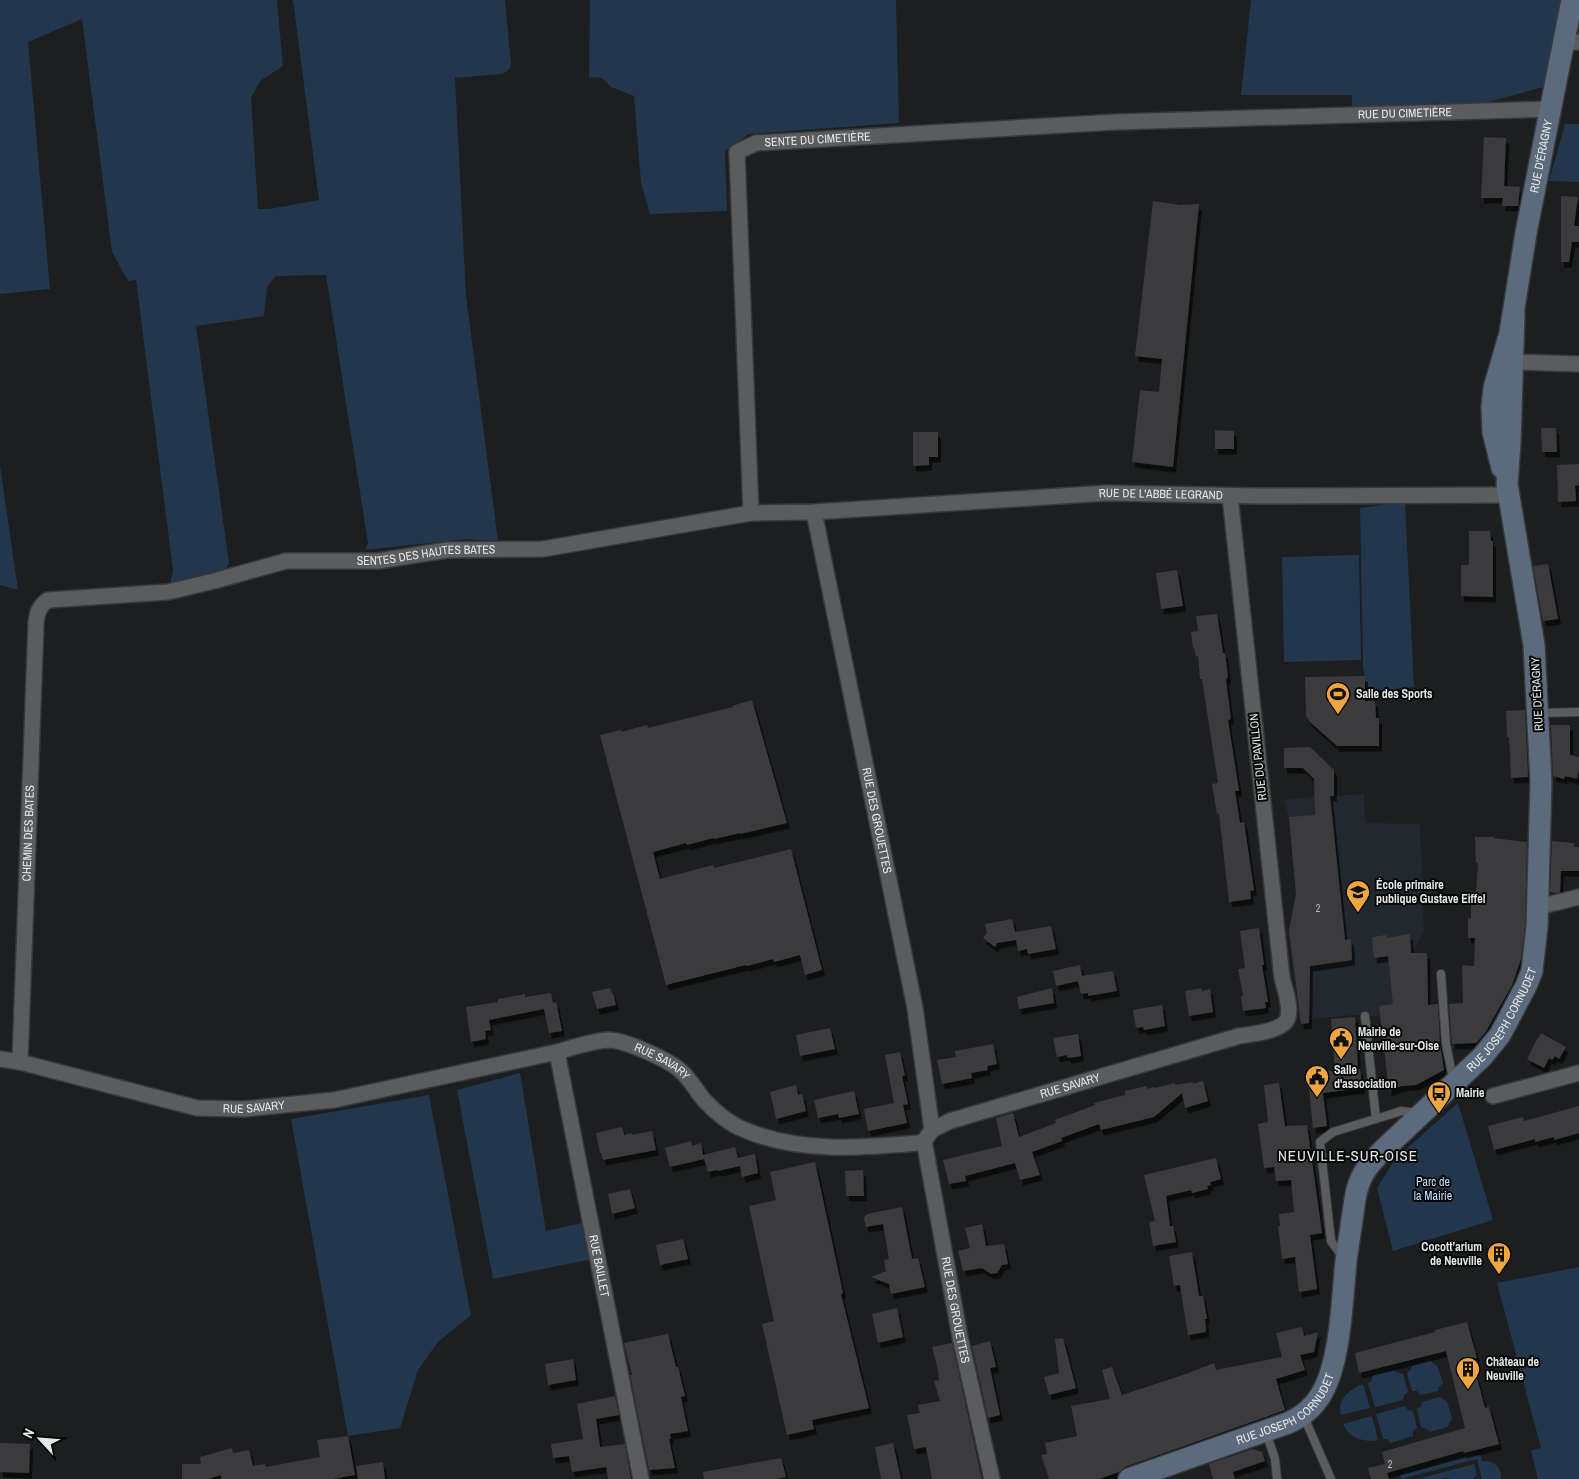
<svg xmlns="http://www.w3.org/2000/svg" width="1579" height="1479" font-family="'Archivo Narrow',sans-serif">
<defs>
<filter id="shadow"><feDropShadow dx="3" dy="5.5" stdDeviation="0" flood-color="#0009"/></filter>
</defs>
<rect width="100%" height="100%" fill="#1c1e1f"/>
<path fill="#22282e" d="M1364,794l1,29 55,1 4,108 -13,21 -18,51 -13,12 -25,-1 -46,4 -8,2 -12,-90 7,-37 -7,-77 -5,-17 31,-3z"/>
<path fill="#22374d" d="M0,0h277l6,66 -23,15 -9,17 7,111h11l50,-9 -26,-200h212l6,64c-1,5 -4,8 -9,10l-47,4 11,218 32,245 -32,-2 -101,11 3,-7 -42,-268 -50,1 -9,11 -3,29 -68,10 33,237 -6,10 -53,12 3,-15 -37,-290 -8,1 -16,-29 -30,-233 -54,23 22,247 -50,5z
M590,0h306l3,123 -150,11 -24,17 2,60 -77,3 -9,-31 -7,-87 -23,-9 -9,-9 -13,-1z
M1251,0h316l-24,87 -72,20h-28l-4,-4 -9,1 -6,4 -32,2 -4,-5 -11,1 -3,4h-22v-15h-111z
M1565,124h14v58l-30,-1z
M0,465l18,125 -18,-5z
M1405,502l9,185 -47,5 -4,-27 -3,-157z
M1359,555l2,105 -77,2 -2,-105z
M520,1073l26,158 44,-10 8,37 -105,21 -36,-189z
M429,1095l42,220 -33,27 -20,28 -18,58 -52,8 -57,-317z
M1458,1103l35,117 -100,31 -16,-63 19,-30z
M1579,1267v212h-41l-7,-29 10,-2 -44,-165z
M1430,1360l5,5h2l6,18 -4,4 -1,4 -18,4 -3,-4h-5l-5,-18 3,-2 2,-5z
M1395,1370l1,2 7,2 5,18 -4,3 -1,5 -28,7 -7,-24 4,-3 1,-5z
M1363,1384l7,24 -29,7c-5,-15 10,-27 22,-31z
M1440,1397l2,2 5,2 5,18 -5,8 -17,5 -3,-3 -6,-2 -4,-18 4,-2 1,-5z
M1405,1406l3,4 5,1 4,17 -4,3v5l-23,7 -3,-4h-4l-7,-25z
M1372,1416l6,24c-14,3 -29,-2 -35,-16z
M1480,1454l2,7c12,0 20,5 19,18h-19l-5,-20 -72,19v1h-4l-1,-4z
M1474,1464l3,11 -5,4h-22l-4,-1 -5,1h-23z"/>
<path fill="#3a3b3d" filter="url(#shadow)" d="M1484,137l22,1 -2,50v-2l16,1 -2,19h-16l1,-8h-22z
M1561,196l17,1 -4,29h5v16h-7l-3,20h-8z
M1153,201l27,4 19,-1 -26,263 -41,-5 8,-72 19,2 3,-33 -27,-3z
M1541,428h15l1,24h-15z
M1215,430l19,1v18h-19z
M913,432h25v25h-9v8l-16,1z
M1579,464v21l-4,1 1,15 -18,1 -1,-37z
M1469,531h21l1,10h2v56l-32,-1v-31h8z
M1548,564l10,55 -15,2 -10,-55z
M1177,570l6,36 -22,3 -5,-36z
M1217,614l6,39h2l3,24 -2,3 5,39 -3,1 11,71h-4l5,32 4,-1 10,68 -4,1 1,8 -22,3 -10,-89 -2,1 -5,-30 6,-1 -16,-104h-2l-2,-23 -2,1 -2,-9h-1l-2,-16 7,-1 -2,-15z
M1365,676v25h10l1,17h3v28h-42l-27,-24 -4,-6 -1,-39z
M752,700l35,123 -47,11v-1l-26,6 -1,-1 -26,7 -1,-2 -33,9 7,27 53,-14 1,3 77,-19 31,121 -17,5 -5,-20 -26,7 -1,-3 -26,7 -1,-1 -80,20 -66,-250 21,-5v2l26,-7 1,3 85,-21 -1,-1z
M1525,710l3,67 -17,1 -2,-41h-2l-1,-26z
M1551,725h19v30l9,2v12l-2,10 -12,-3 -1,3 -11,-3z
M1310,747l24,23v26h-4l15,144 6,-1 1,21 -42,6 -1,57 -8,1 -12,-93 7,-37 -7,-77 26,-2 -1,-36 -11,-11h-19v-20z
M1475,837h19v1l33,4 -2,83 -4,34 -9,26 -27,48 -9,10 -24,1 -3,-40 14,-1 -1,-38 12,1 1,-28h-7v-19l3,-1v-27l5,1 2,-29h-2z
M1552,841l22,2v4h5v24h-18l-1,21 -3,1 -7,-1z
M1012,919l3,13 36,-6 5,23 -28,5 -1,-5 -9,2 -2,-11 -19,3 -2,4 -12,-9 4,-5 -2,-9z
M1259,928l5,37h-2l6,37h-3l1,6 -23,3 -2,-15 2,-1 -5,-26 7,-1 -5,-37z
M1410,934l1,19h16l1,52 10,-1 2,40 4,26 -28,15 -15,1 -12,5 -10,-85 14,-2 -5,-48 -14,2 -2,-21 14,-2 1,3z
M1080,965l2,11 31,-5 4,20 -29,5v-3l-7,1 -3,-13 -22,5 -3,-15z
M610,988l2,5h1l3,12 -19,4 -5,-17z
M1052,988l2,15 -35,6 -2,-12z
M1201,988l1,3 8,-2 3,23 -24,4 -4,-25z
M551,993l2,10 3,-1 6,29 -13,2 -5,-24 -55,11 2,10 -6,1 1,8 -15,3 -5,-35 32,-5v-3l27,-5v3z
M1162,1005l3,21 -21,4 -1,-3 -7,1 -3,-18z
M1355,1017l3,52h2l2,19 -39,5 4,33 -14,2 -6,-58 28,1 -4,-52z
M830,1028l5,21 -35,7 -4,-21z
M1541,1033l25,14 -7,12 -4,-3 -3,4 -3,-2 -5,10 -17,-9 9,-18z
M1078,1034l3,22 -13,2 -1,-3 -10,2 -4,-19z
M993,1044l4,20 -10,2 1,4 -17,3 1,5 -30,6 -5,-24 19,-3 -1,-6z
M900,1052l5,24h-3l6,28 -5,1 4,18 -39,8 -4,-22 30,-6 -9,-48z
M1203,1081l5,20 -23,7 -3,-15 -28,24 -53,13 -2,-6 -38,14 1,3 -30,11 8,23 -20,5 -5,-17 -50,13 1,5 -17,3 -6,-24 59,-14 -6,-28 17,-5 6,24 37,-14 -1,-3 40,-15 -1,-2 31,-8v-4l22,-5v3l7,-2 1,1 20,-5v2l19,-3 -2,2z
M1279,1083l6,43 22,-1 15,108 -12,2 7,54 -18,3 -4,-35 -13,2 -4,-33h2l-1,-12 15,-2 -3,-32 -15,1 -2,-14 -10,1 -6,-44 10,-2 -4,-37z
M796,1085l2,10 4,-1 4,17 -30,8 -6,-27z
M854,1091l5,23 -20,4 -1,-4 -20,4 -4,-18z
M1579,1106v27l-25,7v-3l-19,5v-3l-41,11 -6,-24 35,-9 1,4z
M622,1127l2,8 8,-2v2l20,-4 4,19 -53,10 -2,-7h-1l-4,-20z
M691,1141l1,5 9,-3 2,12 32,-8 5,18 -2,-7 17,-4 3,19 -16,4 -2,-11 -22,5 -1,-1 -9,2 -4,-13 -34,8 -5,-19z
M1216,1158l5,21 -11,3 1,3 -4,1 1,3 -16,4 -1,-3 -25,6 4,30h3l3,16 -23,4 -4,-24 6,-1 -11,-46z
M815,1162l28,131 -2,1 28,114 -57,12 2,9 -27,6 -25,-111 12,-3 -25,-115 27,-6 -6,-28z
M863,1170l1,26h-18l-1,-25z
M630,1189l5,19 -23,6 -4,-20z
M902,1207l10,52 6,-1 7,29 -34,7 -2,-10 -18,-7 15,-6 -2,-11 5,-1 -6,-35 -17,3 -2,-9 3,-4z
M982,1224l4,22 18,-2 4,20 -6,1 -5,8 -6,1 -9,-6 -19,3 -5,-20 12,-3 -5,-20z
M683,1239l5,20 -28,6 -4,-20z
M1192,1252l7,44h4l4,23h-2l1,13 -18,3 -8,-50 -6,1 -5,-30z
M897,1308l6,29 -25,6 -6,-29z
M1467,1322l10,36 -5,1 13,49 4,-1 10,37 -35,9 -1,-2 -76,22 2,6h-18l-3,-11 17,-4 -3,-12 83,-24 -19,-77 -87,22 -4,-20 80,-21v-2z
M1302,1327l2,9 14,-4 -4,20 -14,3 5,15 -29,9 9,31 -160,57 -6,5 -20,7h-50l-8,-24 6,-1 -2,-11 32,-7 -6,-30 39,-7 -8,-29 10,-3 10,28 61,-20 31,-12 2,7 66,-13 -6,-24z
M668,1334l8,33h2l7,29 -4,1 7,34 -18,3 1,5h-2l6,29 -26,2 -19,-95h2l-8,-32z
M1063,1338l13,50 -27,7 -5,-18 15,-4 -4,-34z
M990,1341l6,26 -6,1 10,47 -12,3 -16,-72z
M952,1343l30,136h-50l-6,-32 -12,2 -7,-34 13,-2 -2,-8 22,-4 -6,-20 5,-1 -1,-10 -6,-23z
M573,1359l3,21 -28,5 -3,-21z
M615,1396l4,19 -23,4 4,28 25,-3 6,35h-23l-2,-12 -34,5 -3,-16 -16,2 -2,-14 32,-5 -6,-35z
M348,1436l7,39 -22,4h-112v-4l-13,4h-26v-15h19l-1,-7 32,-9 1,5 16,-3 4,16 12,-2 1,3 54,-10 -3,-17z
M0,1443l30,1 -1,29 -29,-1z
M893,1443l8,36h-20l-6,-32z
M1253,1449l9,3 3,9 -32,11 2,7h-22l-4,-15z
M781,1458l5,19 -10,2h-72l-1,-7z
M383,1462l2,17h-27l-2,-13z"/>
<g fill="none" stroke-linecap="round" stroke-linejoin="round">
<g stroke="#38393a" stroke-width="10">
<path id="lane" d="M1540,713l39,-1
M1441,974l5,70 7,35
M1365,1016l11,103
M1342,1256l-11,-15 -11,-99 13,-10 62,-19 6,-2 17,2
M1304,1417l27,62
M1266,1432l9,27 2,20"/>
</g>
<g stroke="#38393a" stroke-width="18">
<g id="street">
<path d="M1563,42h16"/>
<path d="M1504,365l9,-3 66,2"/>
<path id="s1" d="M814,512l101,496 17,122"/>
<path id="s2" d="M751,513l-14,-361 19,-9 360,-21 435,-13"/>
<path d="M1538,907l41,-10"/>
<path id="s3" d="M557,1052l84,427"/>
<path id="s4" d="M0,1059l20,3 177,46 47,1 90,-9 223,-48c17,-5 34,-11 52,-12 16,0 60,20 72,31 10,9 16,21 24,30 10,11 26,24 40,29 54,23 116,18 173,13l6,-2 8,-11 18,-9 289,-85c13,-2 46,-5 49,-19 3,-12 -3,-27 -6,-39l-52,-482"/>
<path id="s5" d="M20,1062l16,-439c1,-10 3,-17 12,-23l120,-8 46,-11 72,-20h92l69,-11 96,-1 208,-36 63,-1 293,-19 152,3 249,-1"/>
<path d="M1493,1096l86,-23"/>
<path id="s6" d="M924,1141l36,196 32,142"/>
</g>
</g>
<g stroke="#38393a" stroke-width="24">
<g id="secondary">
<path id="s7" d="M1502,468l-9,-36 -1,-25 2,-19 16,-55 16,-100 46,-233"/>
<path id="s8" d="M1129,1479l159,-56c14,-6 26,-16 34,-30 19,-34 20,-93 24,-132 3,-21 6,-41 9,-62 4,-23 12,-33 28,-49l99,-93 18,-22 7,-13 19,-36 6,-15 5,-45 4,-144 -7,-137 -27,-161 3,-41 4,-130"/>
</g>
</g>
<use href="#lane" stroke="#5a5c5e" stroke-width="8"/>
<use href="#street" stroke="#5a5c5e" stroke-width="15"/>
<use href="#secondary" stroke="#5b6a7c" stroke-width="21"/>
</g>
<defs>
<g id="stadium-pin" transform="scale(1.25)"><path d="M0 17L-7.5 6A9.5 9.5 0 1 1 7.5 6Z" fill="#f0a63f" stroke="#070808"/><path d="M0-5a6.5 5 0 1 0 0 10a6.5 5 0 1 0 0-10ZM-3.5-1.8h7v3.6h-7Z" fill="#111"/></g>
<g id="school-pin" transform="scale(1.25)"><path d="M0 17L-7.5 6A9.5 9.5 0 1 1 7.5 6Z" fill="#f0a63f" stroke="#070808"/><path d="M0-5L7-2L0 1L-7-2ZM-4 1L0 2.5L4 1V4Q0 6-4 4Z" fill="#111"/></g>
<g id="civic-pin" transform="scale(1.25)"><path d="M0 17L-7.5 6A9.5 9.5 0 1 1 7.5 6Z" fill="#f0a63f" stroke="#070808"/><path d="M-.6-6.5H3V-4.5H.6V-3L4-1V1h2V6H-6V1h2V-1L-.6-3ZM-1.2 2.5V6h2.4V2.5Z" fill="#111"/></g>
<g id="bus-pin" transform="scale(1.25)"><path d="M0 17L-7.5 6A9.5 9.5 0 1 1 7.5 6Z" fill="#f0a63f" stroke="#070808"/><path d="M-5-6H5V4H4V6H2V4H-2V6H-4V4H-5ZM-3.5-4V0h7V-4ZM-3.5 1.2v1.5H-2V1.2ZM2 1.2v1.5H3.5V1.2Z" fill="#111"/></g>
<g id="building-pin" transform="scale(1.25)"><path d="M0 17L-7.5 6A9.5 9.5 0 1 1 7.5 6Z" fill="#f0a63f" stroke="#070808"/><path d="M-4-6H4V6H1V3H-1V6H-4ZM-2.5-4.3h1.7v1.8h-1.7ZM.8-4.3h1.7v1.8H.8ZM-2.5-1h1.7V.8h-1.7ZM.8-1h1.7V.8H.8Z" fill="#111"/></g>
</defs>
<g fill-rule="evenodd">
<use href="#stadium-pin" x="1338" y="694"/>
<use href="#school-pin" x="1358" y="892"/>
<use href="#civic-pin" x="1341" y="1039"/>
<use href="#civic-pin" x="1317" y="1077"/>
<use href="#bus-pin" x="1439" y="1093"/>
<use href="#building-pin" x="1499" y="1254"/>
<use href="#building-pin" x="1468" y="1369"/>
</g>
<g text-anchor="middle" stroke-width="4" stroke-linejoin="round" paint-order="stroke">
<g font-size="10" fill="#babbbc">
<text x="1318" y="912">2</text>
<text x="1390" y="1468">2</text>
</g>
<g font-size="12" fill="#e5e6e7" stroke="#070808">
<text dy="4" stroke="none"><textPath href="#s2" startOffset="1032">RUE DU CIMETIÈRE</textPath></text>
<text dy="4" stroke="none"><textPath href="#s2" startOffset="444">SENTE DU CIMETIÈRE</textPath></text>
<text dy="4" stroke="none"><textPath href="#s7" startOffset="318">RUE D'ÉRAGNY</textPath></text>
<text dy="4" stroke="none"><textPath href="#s5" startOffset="1588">RUE DE L'ABBÉ LEGRAND</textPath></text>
<text dy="4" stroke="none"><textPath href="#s5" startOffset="849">SENTES DES HAUTES BATES</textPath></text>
<text transform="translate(1537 694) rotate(-93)" y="4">RUE D'ÉRAGNY</text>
<text transform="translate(1258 757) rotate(-96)" y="4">RUE DU PAVILLON</text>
<text dy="4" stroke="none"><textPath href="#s1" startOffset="315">RUE DES GROUETTES</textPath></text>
<text dy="4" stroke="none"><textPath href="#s5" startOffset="229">CHEMIN DES BATES</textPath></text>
<text dy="4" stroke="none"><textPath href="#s8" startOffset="648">RUE JOSEPH CORNUDET</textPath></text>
<text dy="4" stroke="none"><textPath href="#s4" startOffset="680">RUE SAVARY</textPath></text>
<text dy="4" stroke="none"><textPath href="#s4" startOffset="1130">RUE SAVARY</textPath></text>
<text dy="4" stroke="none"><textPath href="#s4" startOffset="260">RUE SAVARY</textPath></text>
<text dy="4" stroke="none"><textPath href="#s3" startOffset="218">RUE BAILLET</textPath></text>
<text dy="4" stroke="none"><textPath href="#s6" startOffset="172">RUE DES GROUETTES</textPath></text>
<text dy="4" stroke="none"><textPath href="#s8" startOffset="175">RUE JOSEPH CORNUDET</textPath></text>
</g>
<g font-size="12" font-weight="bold" fill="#e5e6e7" stroke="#070808" text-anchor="start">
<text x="1356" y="698">Salle des Sports</text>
<text x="1376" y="889">École primaire<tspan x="1376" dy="14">publique Gustave Eiffel</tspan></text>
<text x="1358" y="1036">Mairie de<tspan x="1358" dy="14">Neuville-sur-Oise</tspan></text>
<text x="1334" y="1074">Salle<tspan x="1334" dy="14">d'association</tspan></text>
<text x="1456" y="1097">Mairie</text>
<text x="1482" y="1251" text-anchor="end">Cocott’arium<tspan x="1482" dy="14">de Neuville</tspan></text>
<text x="1486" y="1366">Château de<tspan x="1486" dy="14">Neuville</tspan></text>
</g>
<g font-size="12" fill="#c1deff" stroke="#070808">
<text x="1433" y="1186">Parc de<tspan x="1433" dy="14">la Mairie</tspan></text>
</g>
<g font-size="15" letter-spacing="1" fill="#e5e6e7" stroke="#070808">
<text x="1348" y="1161">NEUVILLE-SUR-OISE</text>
</g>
</g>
<g transform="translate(40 1439) rotate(296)" stroke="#070808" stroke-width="4" paint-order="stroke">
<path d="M0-4L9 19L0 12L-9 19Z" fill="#e5e6e7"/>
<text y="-8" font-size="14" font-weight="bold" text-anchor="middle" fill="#e5e6e7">N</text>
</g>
</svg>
